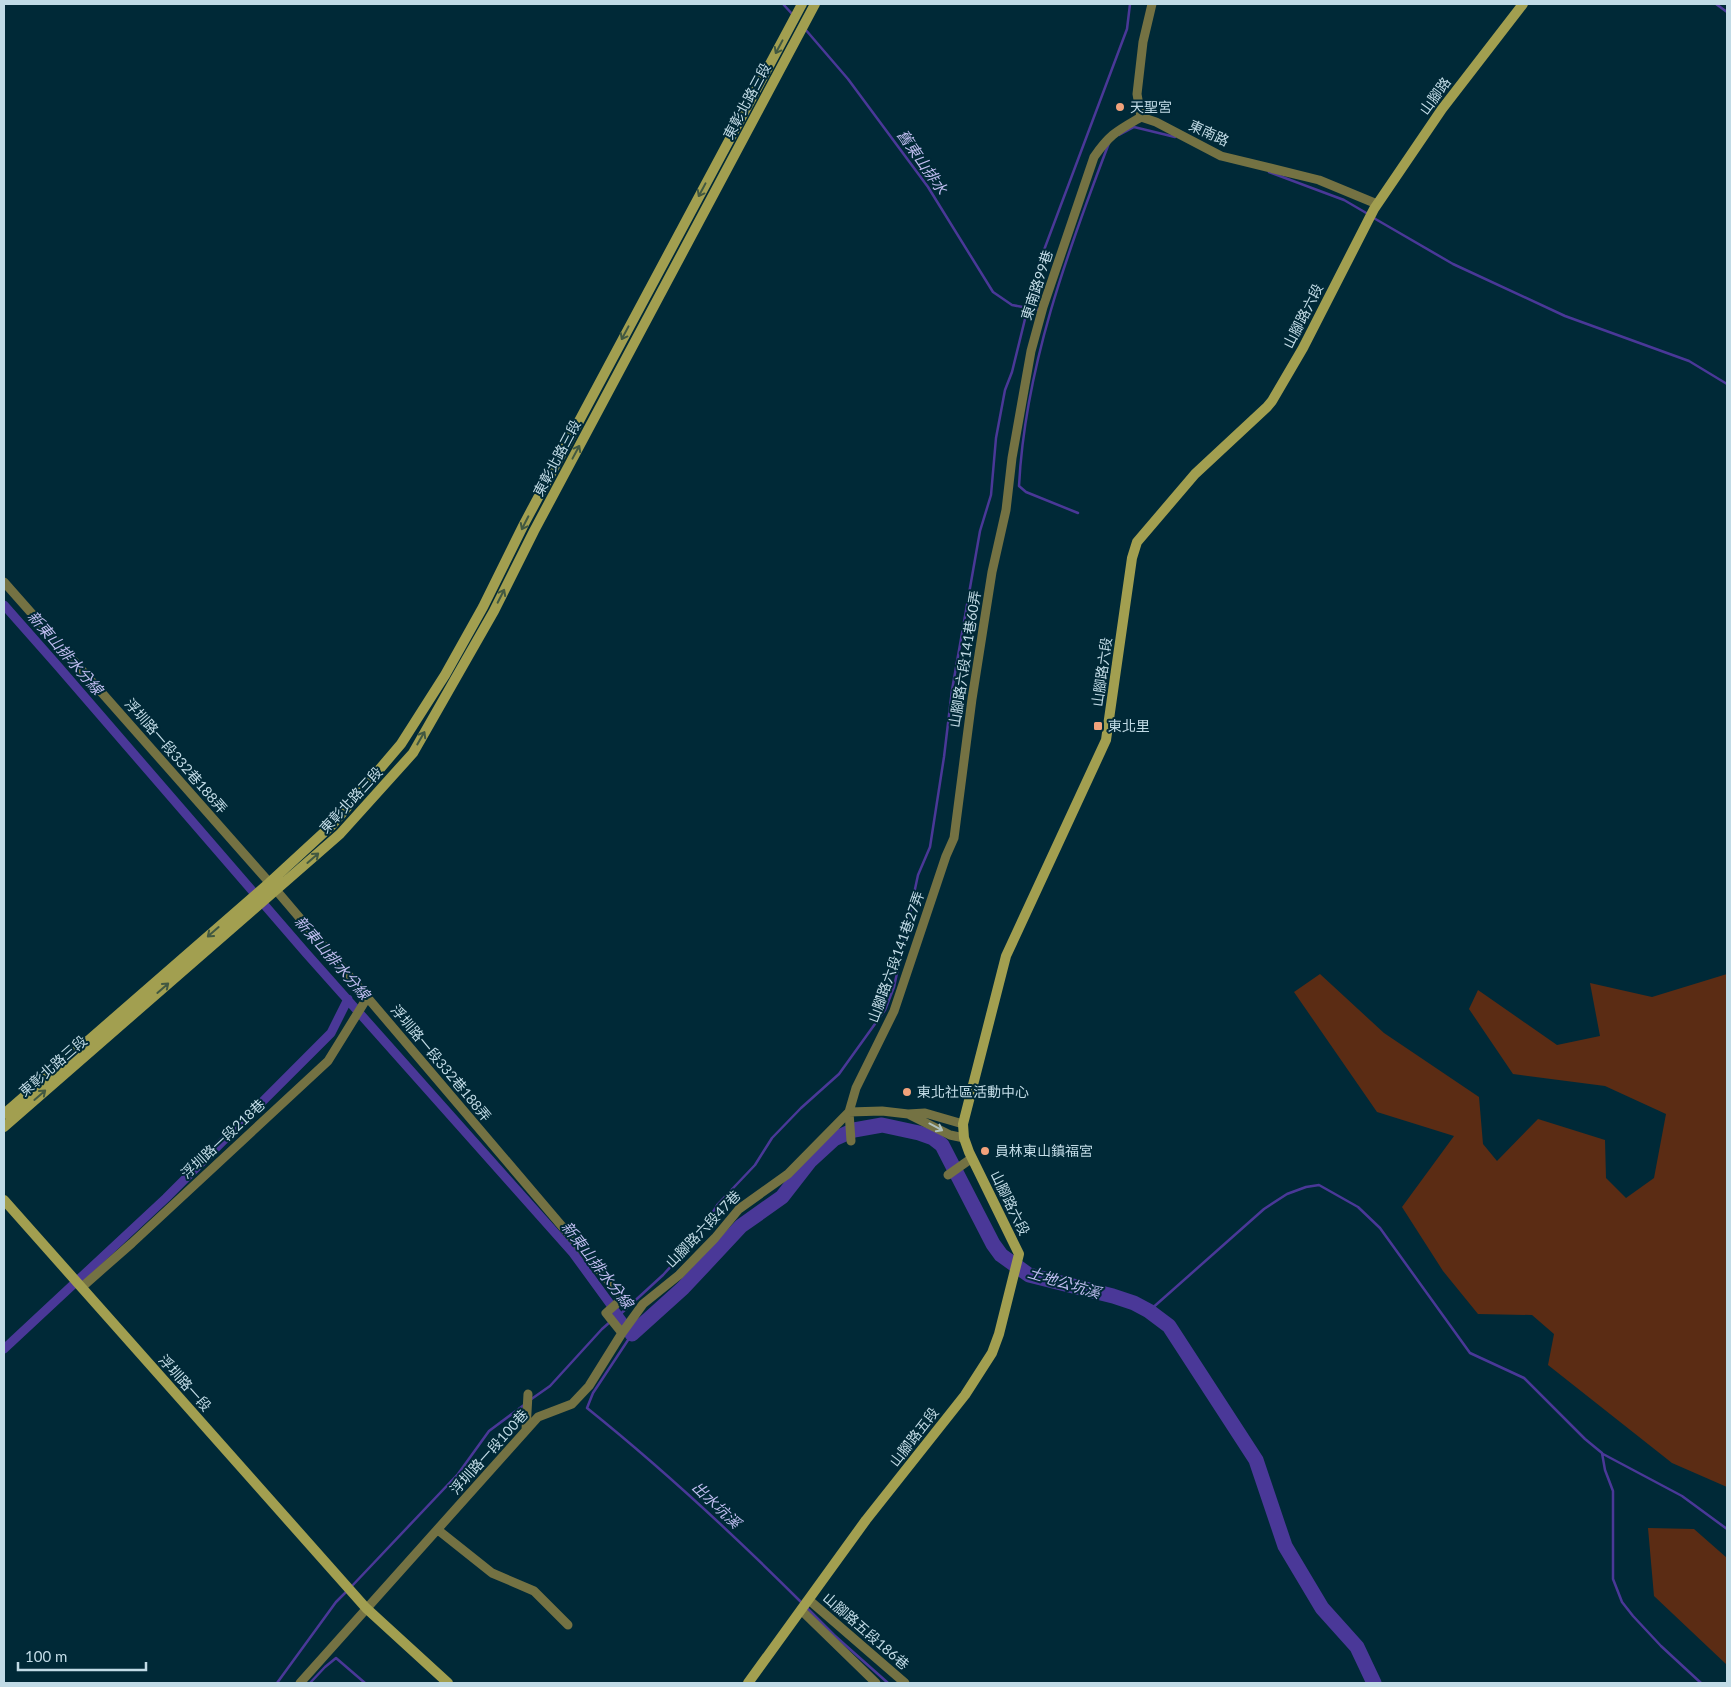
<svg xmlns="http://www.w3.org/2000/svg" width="1731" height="1687" font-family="Lato,'Noto Sans TC',sans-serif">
<rect width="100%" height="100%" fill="#002937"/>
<path fill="#5b2c14" d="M1320,974l64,59 95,64 4,47 14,17 41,-42 67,21 1,38 20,20 28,-20 12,-64 -61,-28 -92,-12 -44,-65 9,-19 79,55 43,-9 -10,-53 62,14 75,-23v513l-55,-24 -124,-98 6,-31 -22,-19 -54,-1 -35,-43 -41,-64 52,-71 -77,-24 -83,-120z
M1648,1528l46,1 33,29v107l-73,-69z"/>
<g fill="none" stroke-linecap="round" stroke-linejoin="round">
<path stroke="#4a3898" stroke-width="2.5" d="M783,4l10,11
M1716,4l11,8
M805,29l43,50 80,108 65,105 19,13 27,5
M1119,135l15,-8 41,10
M1269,172l75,28 24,14
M1372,217l81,47 112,52 124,45 38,23
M1078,513l-52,-21 -7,-6c6,-118 48,-233 90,-343
M1149,1311l115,-102 23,-15 19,-7 13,-2 39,22 22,21 90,125 54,25 61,61 17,14 3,17 8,21v88l9,23 11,14 28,30 40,37
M615,1319l48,-44 33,-36 22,-35 37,-39 17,-27 29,-30 38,-34 46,-64 9,-23 24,-112 12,-28 14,-90 8,-67 28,-159 11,-36 5,-57 9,-48 7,-18 26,-106 89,-237 3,-25
M632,1334l-39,59 -6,15c76,61 147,127 216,196
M530,1400l20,-14 52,-57 8,-7
M1603,1454l79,42 45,33
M351,1587l107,-113 31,-43 35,-26
M807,1608l27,27 54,48
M277,1683l59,-81 11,-11
M310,1683l15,-16 11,-9 29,25"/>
<path stroke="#4a3898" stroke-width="9" d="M4,605l53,60 249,288 267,300 59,81
M4,1349l162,-151 165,-165 17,-34"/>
<path stroke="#4a3898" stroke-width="15" d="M632,1334l51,-46 58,-62 41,-29 28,-36 24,-22 20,-9 28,-5 37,8 14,5 9,7 51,99 8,11 28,20 84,21 21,7 15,8 20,15 87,134 29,86 37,62 35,39 17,36"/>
<path stroke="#747243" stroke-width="9" d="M1141,117l15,5 65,34 98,24 58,24
M1141,117l-4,-23 6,-52 9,-38
M4,582l272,308 347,408 -17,15 16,20
M910,1115l40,20 14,3
M851,1141l-2,-29 7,-24 38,-77 52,-155 8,-18 18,-139 20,-127 14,-62 6,-52 19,-107 12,-44 51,-150c16,-23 23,-26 47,-40
M948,1175l24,-17
M82,1287l50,-44 196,-182 39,-63
M526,1430l2,-36
M438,1530l54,43 42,18 34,34
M809,1600l96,83
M801,1610l75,73
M300,1683l238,-266 34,-13 17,-18 33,-53 21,-29 36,-29 36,-37 24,-29 49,-35 61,-62 33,-1 26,3 17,-1 38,11"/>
<path stroke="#a29f50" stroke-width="10" d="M4,1114l265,-231 63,-58 69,-81 44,-69 38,-68 41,-83 278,-520
M4,1127l336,-293 73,-81 81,-142 40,-80 281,-527
M4,1200l362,408 82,75
M748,1683l118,-163 99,-125 27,-42 7,-19 20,-80 -50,-102 -5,-14 -1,-14 43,-168 100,-216 26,-182 5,-16 58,-68 72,-67 5,-6 31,-53 71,-139 68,-100 81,-105"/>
</g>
<defs><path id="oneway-shaft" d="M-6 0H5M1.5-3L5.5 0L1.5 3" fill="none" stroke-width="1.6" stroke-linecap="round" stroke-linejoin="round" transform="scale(1.25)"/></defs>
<g stroke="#415841">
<use href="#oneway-shaft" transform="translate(779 47) rotate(118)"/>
<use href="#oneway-shaft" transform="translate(702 190) rotate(118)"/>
<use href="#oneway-shaft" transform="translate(625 333) rotate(118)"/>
<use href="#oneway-shaft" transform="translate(576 452) rotate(-62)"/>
<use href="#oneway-shaft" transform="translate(525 523) rotate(117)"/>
<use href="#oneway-shaft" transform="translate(501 596) rotate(-63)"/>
<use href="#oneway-shaft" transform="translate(421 738) rotate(-60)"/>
<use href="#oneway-shaft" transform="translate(313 858) rotate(-41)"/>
<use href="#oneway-shaft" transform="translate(213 932) rotate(139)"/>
<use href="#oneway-shaft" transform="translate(163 988) rotate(-41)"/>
<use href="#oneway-shaft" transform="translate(40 1095) rotate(-41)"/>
</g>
<use stroke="#aec1bd" href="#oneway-shaft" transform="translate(936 1127) rotate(28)"/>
<g fill="#f1a27b" stroke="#002937" stroke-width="2">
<circle cx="1120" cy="107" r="5"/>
<rect x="1093" y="721" width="10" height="10" rx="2.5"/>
<circle cx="907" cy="1092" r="5"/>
<circle cx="985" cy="1151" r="5"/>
</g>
<g text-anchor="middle" stroke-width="4" stroke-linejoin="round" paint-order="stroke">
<g font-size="14" fill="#c1dbe6" stroke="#002937">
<text transform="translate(1435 96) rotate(-54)" y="5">山腳路</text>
<text transform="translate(747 101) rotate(-62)" y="5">東彰北路三段</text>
<text transform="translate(1209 133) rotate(25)" y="5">東南路</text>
<text transform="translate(1037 285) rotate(-72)" y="5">東南路99巷</text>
<text transform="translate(1303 316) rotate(-63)" y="5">山腳路六段</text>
<text transform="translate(557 458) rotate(-62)" y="5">東彰北路三段</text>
<text transform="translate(965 659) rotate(-81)" y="5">山腳路六段141巷60弄</text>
<text transform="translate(1102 672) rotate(-82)" y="5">山腳路六段</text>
<text transform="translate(176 756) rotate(49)" y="5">浮圳路一段332巷188弄</text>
<text transform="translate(351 800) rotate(-47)" y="5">東彰北路三段</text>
<text transform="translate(896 957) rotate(-70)" y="5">山腳路六段141巷27弄</text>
<text transform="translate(441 1063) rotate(50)" y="5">浮圳路一段332巷188弄</text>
<text transform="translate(53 1066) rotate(-41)" y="5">東彰北路三段</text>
<text transform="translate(223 1139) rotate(-43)" y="5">浮圳路一段218巷</text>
<text transform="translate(1010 1203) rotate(64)" y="5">山腳路六段</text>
<text transform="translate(703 1229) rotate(-46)" y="5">山腳路六段47巷</text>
<text transform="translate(185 1383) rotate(48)" y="5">浮圳路一段</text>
<text transform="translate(914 1437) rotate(-52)" y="5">山腳路五段</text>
<text transform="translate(489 1452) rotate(-48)" y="5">浮圳路一段100巷</text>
<text transform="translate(866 1631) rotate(41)" y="5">山腳路五段186巷</text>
</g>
<g font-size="14" fill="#c1dbe6" stroke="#002937" text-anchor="start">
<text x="1130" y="112">天聖宮</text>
<text x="1108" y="731">東北里</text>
<text x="917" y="1097">東北社區活動中心</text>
<text x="995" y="1156">員林東山鎮福宮</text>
</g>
<g font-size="15" font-style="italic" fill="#bfbdf0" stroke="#002937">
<text transform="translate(922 162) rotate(55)" y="5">舊東山排水</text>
<text transform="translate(65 653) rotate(49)" y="5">新東山排水分線</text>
<text transform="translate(332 958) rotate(49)" y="5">新東山排水分線</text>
<text transform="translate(597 1265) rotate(52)" y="5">新東山排水分線</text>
<text transform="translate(1064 1283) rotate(17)" y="5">土地公坑溪</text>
<text transform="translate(716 1505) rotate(43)" y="5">出水坑溪</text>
</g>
</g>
<rect width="1731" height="1687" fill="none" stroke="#c1dbe6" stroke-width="10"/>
<path d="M18 1662v8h128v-8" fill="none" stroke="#c1dbe6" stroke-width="2.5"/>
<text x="25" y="1662" font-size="15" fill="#c1dbe6" stroke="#002937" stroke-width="4" paint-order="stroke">100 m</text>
</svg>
